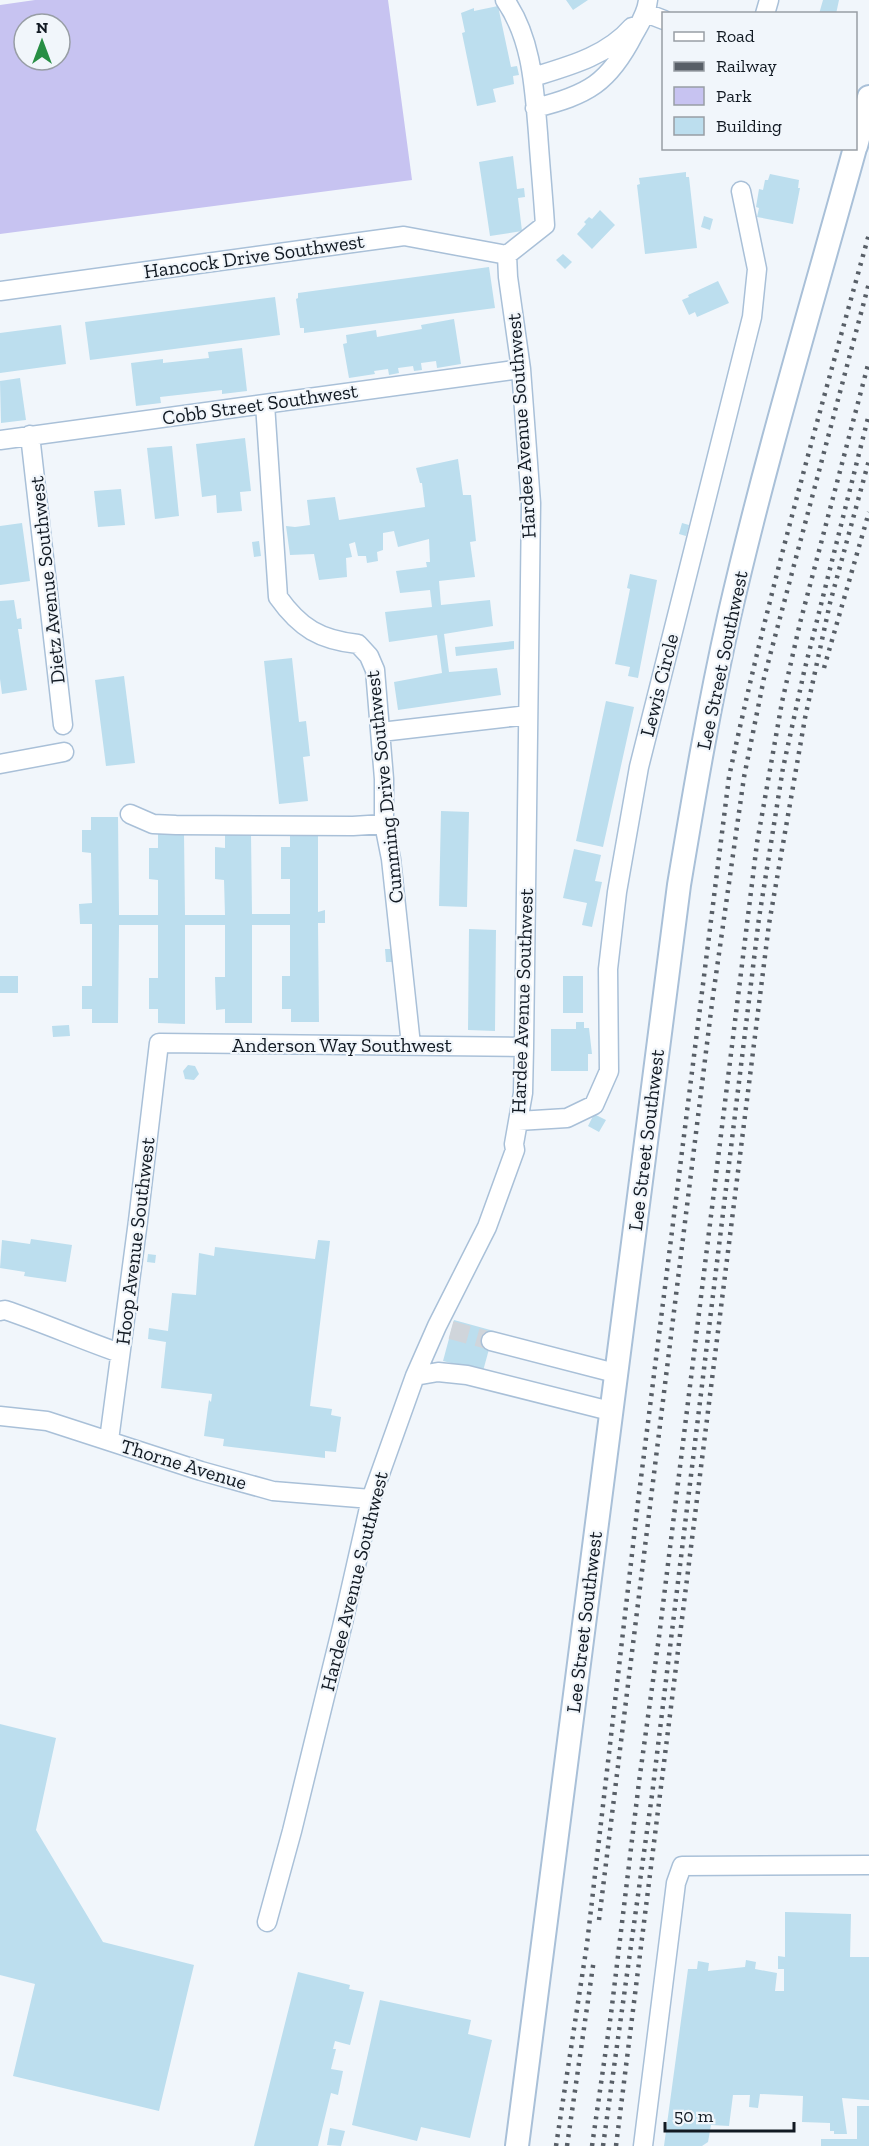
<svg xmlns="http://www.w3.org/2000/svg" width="869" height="2146" font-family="'Zilla Slab',serif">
<rect width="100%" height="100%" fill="#f1f6fb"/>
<path fill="#c7c3f1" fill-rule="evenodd" d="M35,0h353l24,180 -412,54v-229zM24,24h36v36h-36z"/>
<path fill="#bcdeee" d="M566,0h22l-15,10z
M823,0h16l-3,14h-17z
M498,6l13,61 6,-1 2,9 -6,1 1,8 -21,5 3,13 -19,4 -15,-73 3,-1 -4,-19 13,-5v3z
M513,156l4,33 7,-1 1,9 -7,1 4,33 -32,5 -11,-74z
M686,172v5h3l8,71 -52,6 -8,-69 3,-1 -1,-6z
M770,174l29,6 -1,8h2l-7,36 -36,-7 2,-9 -3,-1 3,-18 4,1 2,-10h3z
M600,210l15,15 -23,24 -15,-15 9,-10 -2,-2 5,-5 3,2z
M704,216l9,3 -3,11 -9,-3z
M563,254l9,8 -7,7 -9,-9z
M489,267l6,41 -191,25v-5h-4l-4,-29 2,-1v-5z
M718,281l11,22 -32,14 -2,-5 -6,3 -7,-15 7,-3 -1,-2z
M275,297l5,38 -190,25 -5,-38z
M454,319l7,45 -24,4 -1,-7 -15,2 1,7 -8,1 -1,-5 -15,2 1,5 -10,2 -1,-6 -14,2 1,3 -26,4 -6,-34 4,-1 -1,-8 30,-5 1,7 45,-8 -1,-4z
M61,325l5,39 -66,9v-40z
M242,348l5,43 -25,3v-4l-62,7 1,6 -25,3 -5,-43 32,-4v4l46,-5 -1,-6z
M20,378l6,42 -25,3 -1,-42z
M245,438l6,53 -11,1 2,19 -25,2 -1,-18 -14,2 -6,-53z
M172,446l7,70 -24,3 -8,-71z
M458,459l5,36h8l5,46 -6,1 5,35 -36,4 2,24 49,-5 3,26 -49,8 5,38 48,-4 4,27 -103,15 -4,-28 48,-9 -5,-38 -48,7 -4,-30 47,-5 -2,-17 -30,3 -4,-22 31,-4 -1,-5h4l-1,-23 -31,8 -4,-16 -11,2v17l-6,2 1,9 -11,2 -1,-7h-8l-3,-14 -6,2 3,13 -6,1 1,19 -28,3 -5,-26 -24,1 -4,-29 9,1 15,-2 -3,-25 28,-3 4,23 86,-13 -3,-24h-2l-4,-15z
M121,489l4,36 -27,2 -4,-36z
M22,523l8,58 -30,4v-59z
M682,523l7,2 -3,11 -7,-2z
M259,541l2,15 -7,1 -2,-15z
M630,574l27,6 -19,98 -10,-2 2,-9 -15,-3 15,-75 -3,-1z
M14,600l3,19 4,-1 1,11h-4l9,61 -25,4 -2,-15v-78z
M514,641v8l-58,7 -1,-9z
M292,658l7,64 7,-1 4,35 -7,1 5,44 -29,3 -15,-143z
M124,676l11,87 -29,3 -11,-86z
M606,701l28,6 -31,140 -27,-6z
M441,811l28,1 -2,95 -28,-1z
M91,817h27l1,98h39v-35l-9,-1v-31h9v-14h26l1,81h40l-1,-35 -9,-1v-32l10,1v-15l26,1 1,80h38v-35h-9v-32h9v-14h28v79l7,-2v13h-7l1,99h-28v-13h-9v-33h8v-51h-38v98h-27v-14l-9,1 -1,-33h10v-52h-40v99l-27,-1v-14h-9v-31h9v-53h-39l-1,98h-26v-14h-10v-23h10v-62h-12l-1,-20 13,-1 -1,-50 -9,-1v-22h9z
M574,849l27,6 -6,26 7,1 -10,45 -10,-2 5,-22 -24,-5z
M469,929l27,1 -1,101 -27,-1z
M385,949h9v13h-8z
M0,976h18v17h-18z
M563,976h20v37h-20z
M576,1022h8v6h5l3,26h-4v17h-37v-42h25z
M69,1025l1,11 -17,1 -1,-11z
M188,1065l7,1 4,8 -5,6 -9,-1 -2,-8z
M594,1114l12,6 -7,12 -11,-6z
M31,1239l41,6 -6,37 -42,-6 1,-4 -25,-4 2,-28 28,4z
M318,1240l12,1 -20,165 22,3 -1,6 10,2 -5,35 -11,-1v7l-102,-12 1,-7 -20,-3 5,-36 2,2 1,-8 -51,-6 5,-46 -18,-3 1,-11 19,3 4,-38 24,2 3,-42 15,3 1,-9 100,12z
M148,1254l8,1 -1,8 -8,-1z
M454,1320l40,11 -11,40 -40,-10z
M0,1724l56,14 -20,92 67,112 91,23 -35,146 -146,-35 22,-92 -35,-9z
M785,1912l66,2 -1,43h19v143l-27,-2 5,36h-13v-3h-4v-8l-28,-1 1,-26 -43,-2 -2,14 -9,-1 1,-12h-17l-4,31 -18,-1 -3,17 -6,4h-38l24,-177h9l1,-8 11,2 -1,8 37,-4 1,-7 10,2 -1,7 22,4 -2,18h9v-22h-6v-13l7,1z
M298,1972l52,13 -1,4 15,3 -14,53 -15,-4 -2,8h3l-5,20 12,2 -5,24 -7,-2 -13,53h-64z
M380,2000l91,20 -3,14 24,6 -22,98 -49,-11 -4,14 -65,-16z
M857,2106h12v40h-48v-7h36z
M330,2128l15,3 -4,15 -14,-1z"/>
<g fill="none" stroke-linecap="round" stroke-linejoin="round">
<path stroke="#d0d5db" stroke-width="18" stroke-dasharray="18 9" stroke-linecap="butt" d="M451,1330l40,11"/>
<g stroke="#a9c0d8" stroke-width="21">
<path id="minor" d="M505,0c27,39 29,86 33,133 2,30 5,61 7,92l-38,30
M646,13l18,7
M765,14l4,-14
M533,77c36,-11 74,-21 99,-50
M535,108c53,-13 74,-25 99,-74 6,-11 13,-21 14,-34
M0,291l404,-55 103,19
M265,404l13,193c22,31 42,43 80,47l11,12 6,14 9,109v45l7,35 20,186
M30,435l33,290
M0,440l521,-71
M381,732l147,-17
M0,764l64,-12
M130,814l23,10 23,1 177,1 31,-2
M518,1121l49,-3 27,-13 15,-34 -1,-102 9,-77 22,-125 113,-450 5,-48 -16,-78
M0,1311l5,-1c39,13 77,30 115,43
M491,1341l124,32
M415,1376l23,-4 29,3 143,36
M0,1416l47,5 154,50 72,20 98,8
M109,1440l29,-219 21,-178 365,4
M267,1922l25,-91 50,-204 29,-128 44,-123 22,-50 50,-99 28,-77 -1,-6 9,-51 1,-46 7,-544 -10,-134 -13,-92 -1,-22
M643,2146l33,-263 6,-17 187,-1"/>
</g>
<g stroke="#a9c0d8" stroke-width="26">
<path id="major" d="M856,146l13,-49
M517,2146l162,-1261c15,-90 30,-179 50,-268 36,-157 83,-313 126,-469"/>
</g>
<use href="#minor" stroke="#fff" stroke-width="18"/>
<use href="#major" stroke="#fff" stroke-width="22"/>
<path stroke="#585f67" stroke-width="4.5" stroke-dasharray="3 6" stroke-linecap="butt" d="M824,668l45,-156
M599,1920l113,-917 32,-226 20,-99 105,-395
M556,2146l31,-202 51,-442 91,-725c39,-183 90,-362 140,-543
M567,2146l27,-187
M592,2146l19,-132 28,-232 20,-145 98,-794 25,-141 18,-79 69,-262
M603,2146l49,-351 107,-877 24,-150 21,-96 65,-258
M616,2146l153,-1222 36,-206 25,-115 39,-143"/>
</g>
<g text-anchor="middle" stroke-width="4.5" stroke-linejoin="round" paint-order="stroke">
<g font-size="20" fill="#121a23" stroke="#f1f6fb">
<text transform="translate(254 256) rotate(-8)" y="7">Hancock Drive Southwest</text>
<text transform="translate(260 404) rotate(-8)" y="7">Cobb Street Southwest</text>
<text transform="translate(521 426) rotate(-94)" y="7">Hardee Avenue Southwest</text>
<text transform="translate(47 580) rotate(-96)" y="7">Dietz Avenue Southwest</text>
<text transform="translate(722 660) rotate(-78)" y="7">Lee Street Southwest</text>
<text transform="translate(659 685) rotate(-76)" y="7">Lewis Circle</text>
<text transform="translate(384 787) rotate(-96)" y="7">Cumming Drive Southwest</text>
<text transform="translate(522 1001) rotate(-88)" y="7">Hardee Avenue Southwest</text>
<text x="342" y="1052">Anderson Way Southwest</text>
<text transform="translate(646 1140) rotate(-83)" y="7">Lee Street Southwest</text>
<text transform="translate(135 1241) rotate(-83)" y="7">Hoop Avenue Southwest</text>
<text transform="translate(184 1464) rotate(17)" y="7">Thorne Avenue</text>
<text transform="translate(354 1581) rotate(-76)" y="7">Hardee Avenue Southwest</text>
<text transform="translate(584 1622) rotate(-83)" y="7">Lee Street Southwest</text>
</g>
</g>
<rect x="662" y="12" width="195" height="138" fill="#f1f6fb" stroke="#989ea5" stroke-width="1.5"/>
<rect x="674" y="32" width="30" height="9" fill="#ffffff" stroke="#989ea5" stroke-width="1.5"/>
<text x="716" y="42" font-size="18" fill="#121a23">Road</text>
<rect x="674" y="62" width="30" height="9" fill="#585f67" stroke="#989ea5" stroke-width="1.5"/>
<text x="716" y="72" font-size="18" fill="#121a23">Railway</text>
<rect x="674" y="87" width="30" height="18" fill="#c7c3f1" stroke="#989ea5" stroke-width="1.5"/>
<text x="716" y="102" font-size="18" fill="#121a23">Park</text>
<rect x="674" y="117" width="30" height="18" fill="#bcdeee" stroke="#989ea5" stroke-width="1.5"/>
<text x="716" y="132" font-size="18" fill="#121a23">Building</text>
<g transform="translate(42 42)"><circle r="28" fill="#f1f6fb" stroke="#989ea5" stroke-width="1.5"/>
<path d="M0-4.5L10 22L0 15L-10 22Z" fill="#278e44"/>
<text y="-9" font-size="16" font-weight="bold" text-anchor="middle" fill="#121a23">N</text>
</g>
<path d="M665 2122v9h129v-9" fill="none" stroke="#121a23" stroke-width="3"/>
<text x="674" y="2122" font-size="18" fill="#121a23" stroke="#f1f6fb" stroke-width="4.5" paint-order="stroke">50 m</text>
</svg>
